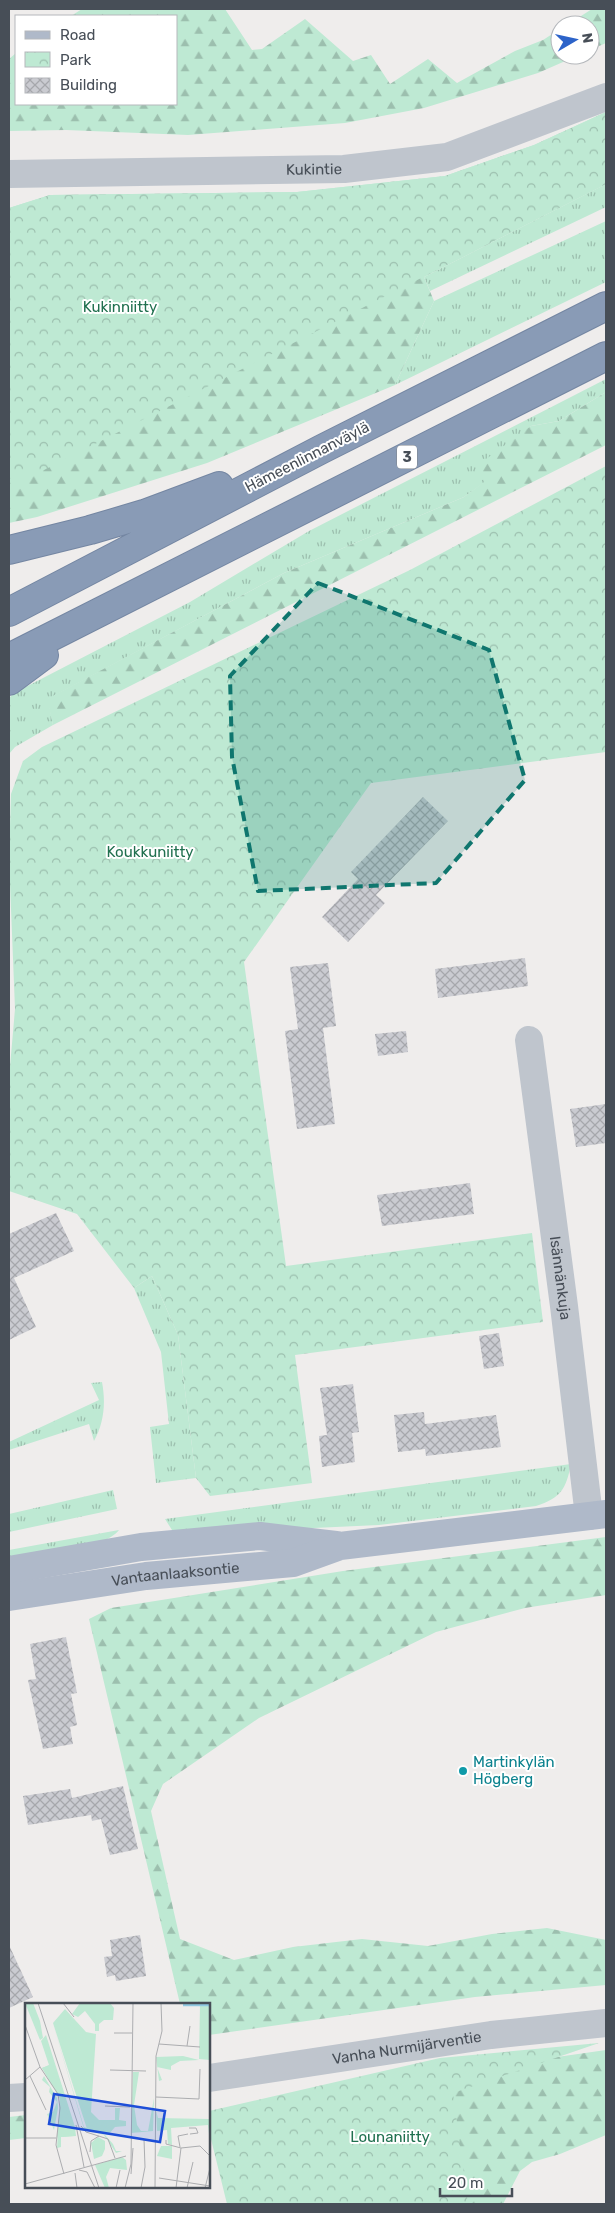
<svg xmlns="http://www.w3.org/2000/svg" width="615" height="2213" font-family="Rubik,sans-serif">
<defs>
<pattern id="grass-tufts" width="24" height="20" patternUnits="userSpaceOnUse" patternTransform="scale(1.25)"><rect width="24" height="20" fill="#bee9d3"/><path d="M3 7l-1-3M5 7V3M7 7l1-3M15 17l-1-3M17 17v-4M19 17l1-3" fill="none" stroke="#9cbfae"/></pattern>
<pattern id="forest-firs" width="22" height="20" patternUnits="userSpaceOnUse" patternTransform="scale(1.25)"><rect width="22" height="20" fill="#bee9d3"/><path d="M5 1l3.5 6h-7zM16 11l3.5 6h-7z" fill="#9cbfae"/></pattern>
<pattern id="park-crowns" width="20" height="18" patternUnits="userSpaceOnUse" patternTransform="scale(1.25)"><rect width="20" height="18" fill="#bee9d3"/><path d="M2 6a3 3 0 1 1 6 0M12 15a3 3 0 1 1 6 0" fill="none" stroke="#9cbfae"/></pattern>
<pattern id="building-cross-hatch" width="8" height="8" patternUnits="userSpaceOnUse" patternTransform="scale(1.25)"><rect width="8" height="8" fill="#cacbd1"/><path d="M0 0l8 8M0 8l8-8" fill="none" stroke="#a6a7ac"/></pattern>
</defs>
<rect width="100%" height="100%" fill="#efedec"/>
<path fill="url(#grass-tufts)" d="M606,184v23l-176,84 -6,-14z
M606,221v61l-211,103 39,-84z
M606,379v13l-47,29 -28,5 -46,56 -21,15 -180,76 -236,126 5,26 -38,22 -6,7v-56l5,-5 176,-91 119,-71z
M152,1276l26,59 18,143 -40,5 -6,-56 19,-3 -8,-72 -27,-64z
M102,1382c4,21 2,41 -8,59l-5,-17 -80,26v-8l90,-42 -8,-17z
M571,1464c-5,25 -10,34 -35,42l-157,19 -192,9 -15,-4 -7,-11z
M113,1490l4,19 -108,23v-18z
M119,1530c-14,19 -85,28 -110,33v-13z"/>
<path fill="url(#forest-firs)" d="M82,9h143l27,41 10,-1 43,-30 48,42 18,-6 19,29 38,-25 29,24 58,-32 28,-11 17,-11v26h19l-41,18 -114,35 -79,15 -157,12 -122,-5 -57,1v-72l7,-6v51h160v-88h-105z
M592,9h14v34l-16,7v-25h-23z
M606,112v72l-182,93 10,24 -39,84 -188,78 -170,54 -28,6v-315l41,-13 247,-3 148,-16 89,-31z
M606,392v53l-553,280 -6,-26 237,-126 180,-76 20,-15 -2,-20 49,-36 28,-5z
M606,1537v58l-81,13 -89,24 -177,86 -96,66 -12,27 29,128 54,21 59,-13 69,-8 66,7 64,-12 55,-6 59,12v45l-131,12 -266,38v-31h-29l-91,-385 22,-11 232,-37z
M606,2050v85l-46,19 -28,8 -12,9 -17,33h-117l-29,-67 136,-71z
M26,2115v23l-17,2v-23z"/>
<path fill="url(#park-crowns)" d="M606,112v72l-564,287 -33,8v-271l41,-13 247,-3 148,-16 89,-31z
M606,466v286l-235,31 -127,179 42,304 246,-33 11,89 -248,33 17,128 -102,13 -14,-18 -18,-143 -26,-59 -18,12 -57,-74 -68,-23v-113l6,-69 -6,-150 2,-65 12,-33 19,-14 368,-177z
M599,2043l-146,50 15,111h-241l-18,-73v-20l231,-53z"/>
<path fill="url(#building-cross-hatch)" d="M423,797l25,24 -72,74 9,8 -37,39 -26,-25 36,-38 -7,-7z
M525,958l3,28 -90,12 -3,-29z
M328,963l8,63 -13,2 12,96 -38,5 -12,-98 13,-2 -8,-62z
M406,1031l2,21 -30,4 -3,-22z
M606,1104v39l-30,4 -6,-38z
M470,1183l4,31 -92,12 -5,-31z
M56,1213l18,38 -60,27 22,49 -27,13v-106z
M499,1333l5,33 -20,3 -5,-33z
M353,1384l6,48 -7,1 3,29 -33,5 -3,-31 8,-1 -7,-47z
M424,1412l1,12 71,-9 5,32 -75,9 -1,-7 -27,3 -4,-37z
M66,1637l11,56 -6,1 6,31 -7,2 3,17 -30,5 -15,-69 8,-1 -6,-35z
M123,1786l15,63 -28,6 -9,-36 -9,2 -1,-6 -63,10 -5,-29 47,-7 2,9z
M140,1935l6,41 -30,5 -1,-6 -8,2 -3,-20 8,-1 -2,-16z
M9,1945l24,52 -24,11z"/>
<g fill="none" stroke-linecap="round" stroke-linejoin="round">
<g stroke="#7486a2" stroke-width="30">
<path id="highway" d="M9,550l81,-20 54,-16 75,-28
M9,612l313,-163 284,-143
M9,658l597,-302
M9,681l35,-26"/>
</g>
<g stroke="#bfc5cd" stroke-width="28">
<path id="s1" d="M9,174l335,-5 103,-12 159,-60"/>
<path id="s2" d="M529,1040l35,266 25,210"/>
<path id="s3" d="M209,2078l282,-43 115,-12"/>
<path d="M9,2098l17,-1"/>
</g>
<g stroke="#afb9c9" stroke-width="28">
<path d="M9,1570l132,-23 119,-11 76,9"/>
<path id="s4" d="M9,1597l137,-21 147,-13 47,-17 266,-32"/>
</g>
<use href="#highway" stroke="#899bb6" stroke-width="28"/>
</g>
<path fill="#0f766e" fill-opacity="0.2" stroke="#0f766e" stroke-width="4" stroke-dasharray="10 6" stroke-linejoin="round" d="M318,583l171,67 36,130 -89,103 -178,8 -26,-134 -2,-81z"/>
<circle fill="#0f9aa8" stroke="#fff" stroke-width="2" cx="463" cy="1771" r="5"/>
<g text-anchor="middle" stroke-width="4" stroke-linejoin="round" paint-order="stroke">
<rect fill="#fff" stroke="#7e8389" stroke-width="1" x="397" y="445.5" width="20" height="23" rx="4"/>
<g font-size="14" font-weight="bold" fill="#474e57">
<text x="407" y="462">3</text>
</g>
<g font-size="15" fill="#474e57" stroke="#fff">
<text dy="5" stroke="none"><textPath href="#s1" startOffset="305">Kukintie</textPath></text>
<text transform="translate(307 457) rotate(-27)" y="5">Hämeenlinnanväylä</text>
<text dy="5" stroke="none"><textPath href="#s2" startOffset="240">Isännänkuja</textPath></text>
<text dy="5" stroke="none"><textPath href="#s4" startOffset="168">Vantaanlaaksontie</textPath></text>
<text dy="5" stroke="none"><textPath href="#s3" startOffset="200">Vanha Nurmijärventie</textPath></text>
</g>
<g font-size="15" fill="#20704f" stroke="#fff">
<text x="120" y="312">Kukinniitty</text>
<text x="150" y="857">Koukkuniitty</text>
<text x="390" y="2142">Lounaniitty</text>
</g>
<g font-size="15" fill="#0d838f" stroke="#fff" text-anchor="start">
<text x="473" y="1767">Martinkylän<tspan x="473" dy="17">Högberg</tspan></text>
</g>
</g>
<g transform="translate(25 2003)">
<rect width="185" height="185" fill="#efedec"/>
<path d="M28,21l31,103 21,8 8,9 3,7h6l-6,2 -12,-18 -20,-6z" fill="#bee9d3"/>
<path d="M0,0h8l7,18 3,17 -3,2zM21,32l29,92 1,9 -15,1v10l-4,-11 4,-33 -2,-9 -17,-26 7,-3 -8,-24zM158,53l16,4 -19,1 -9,5v4l-14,-3 5,13 -3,1 -3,-24zM108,69h6l-5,33 3,20 4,6h7l6,-33 -1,33 -22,2zM19,73l13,22 1,10 -4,22 -7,-16 6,-2 4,-10 -8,-10 1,-5 -8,-7zM73,134l7,4v8l-3,7 -8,3 -3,-16zM97,154l4,3 1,10 -17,-2 -4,9 3,11h-4l-10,-23z" fill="#bee9d3"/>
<path d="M55,0h30l4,5 -1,12h-9l-5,4v7h-4v-7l-10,-13 -7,6 -6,-3zM175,2h10v55l-11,-1zM40,6l21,23 10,2 -5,78 8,8h16v-12h5l-1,12 7,1v5l-11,1 -7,8 -21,-6 -34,-106zM28,61l21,72 -13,1v10l-4,1 3,-49 -18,-31zM185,63v76l-2,-17 -37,3 1,17 -4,-1 -1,-14 -10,1 -1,-20 2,7 51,1zM136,143h11v13l-15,-3z" fill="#bee9d3"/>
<path fill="none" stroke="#90c9e1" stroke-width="2.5" d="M158,2h27"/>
<path fill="none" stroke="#acadb0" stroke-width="1" d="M13,0l61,185M38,0l11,14M0,22l15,42 18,27 2,14 -4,37 8,29M89,30h18M134,41l41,3M162,43l3,-20M85,67l36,1M5,73l16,34M0,77l15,-13M131,94l43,2 1,-30M80,103l25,1M51,122l8,42M56,123l5,6 22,7 7,19M164,125h7l2,5 -8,1M0,135h31M141,137v4l15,4 19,-2 10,10M155,144l-2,-11 10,-2M65,149l1,-11 8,-5M54,167l8,2 8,16M50,170l2,15M106,171l2,-26M134,175l51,8M0,181l101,-28M91,185l4,-18M100,185l6,-24 2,-161M116,185l4,-21 -1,-28M130,185l1,-132 6,-25 -1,-28M151,185l5,-40M162,185l6,-26M180,185l5,-20"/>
<path fill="#1d4ed8" fill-opacity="0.15" stroke="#1d4ed8" stroke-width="2.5" d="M29,91l111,17 -5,31 -111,-18z"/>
<rect width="185" height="185" fill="none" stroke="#474e57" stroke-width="2.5"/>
</g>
<rect width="615" height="2213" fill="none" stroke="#474e57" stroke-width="20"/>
<rect x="15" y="15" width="162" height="90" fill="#ffffff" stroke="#b5b8bc"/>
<rect x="25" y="31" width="25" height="8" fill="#afb9c9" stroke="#b5b8bc"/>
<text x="60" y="40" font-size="15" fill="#474e57">Road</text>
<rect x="25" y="52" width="25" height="15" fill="url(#park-crowns)" stroke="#b5b8bc"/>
<text x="60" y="65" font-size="15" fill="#474e57">Park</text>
<rect x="25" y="78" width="25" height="15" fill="url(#building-cross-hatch)" stroke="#b5b8bc"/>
<text x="60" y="90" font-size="15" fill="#474e57">Building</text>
<g transform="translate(575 40) rotate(81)"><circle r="24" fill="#ffffff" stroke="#b5b8bc"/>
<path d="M0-4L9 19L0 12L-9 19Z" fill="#2c63c9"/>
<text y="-8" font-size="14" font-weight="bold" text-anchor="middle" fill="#474e57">N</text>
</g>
<path d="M440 2188v8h72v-8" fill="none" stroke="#474e57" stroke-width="2.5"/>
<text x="448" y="2188" font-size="15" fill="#474e57" stroke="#ffffff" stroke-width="4" paint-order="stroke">20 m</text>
</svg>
